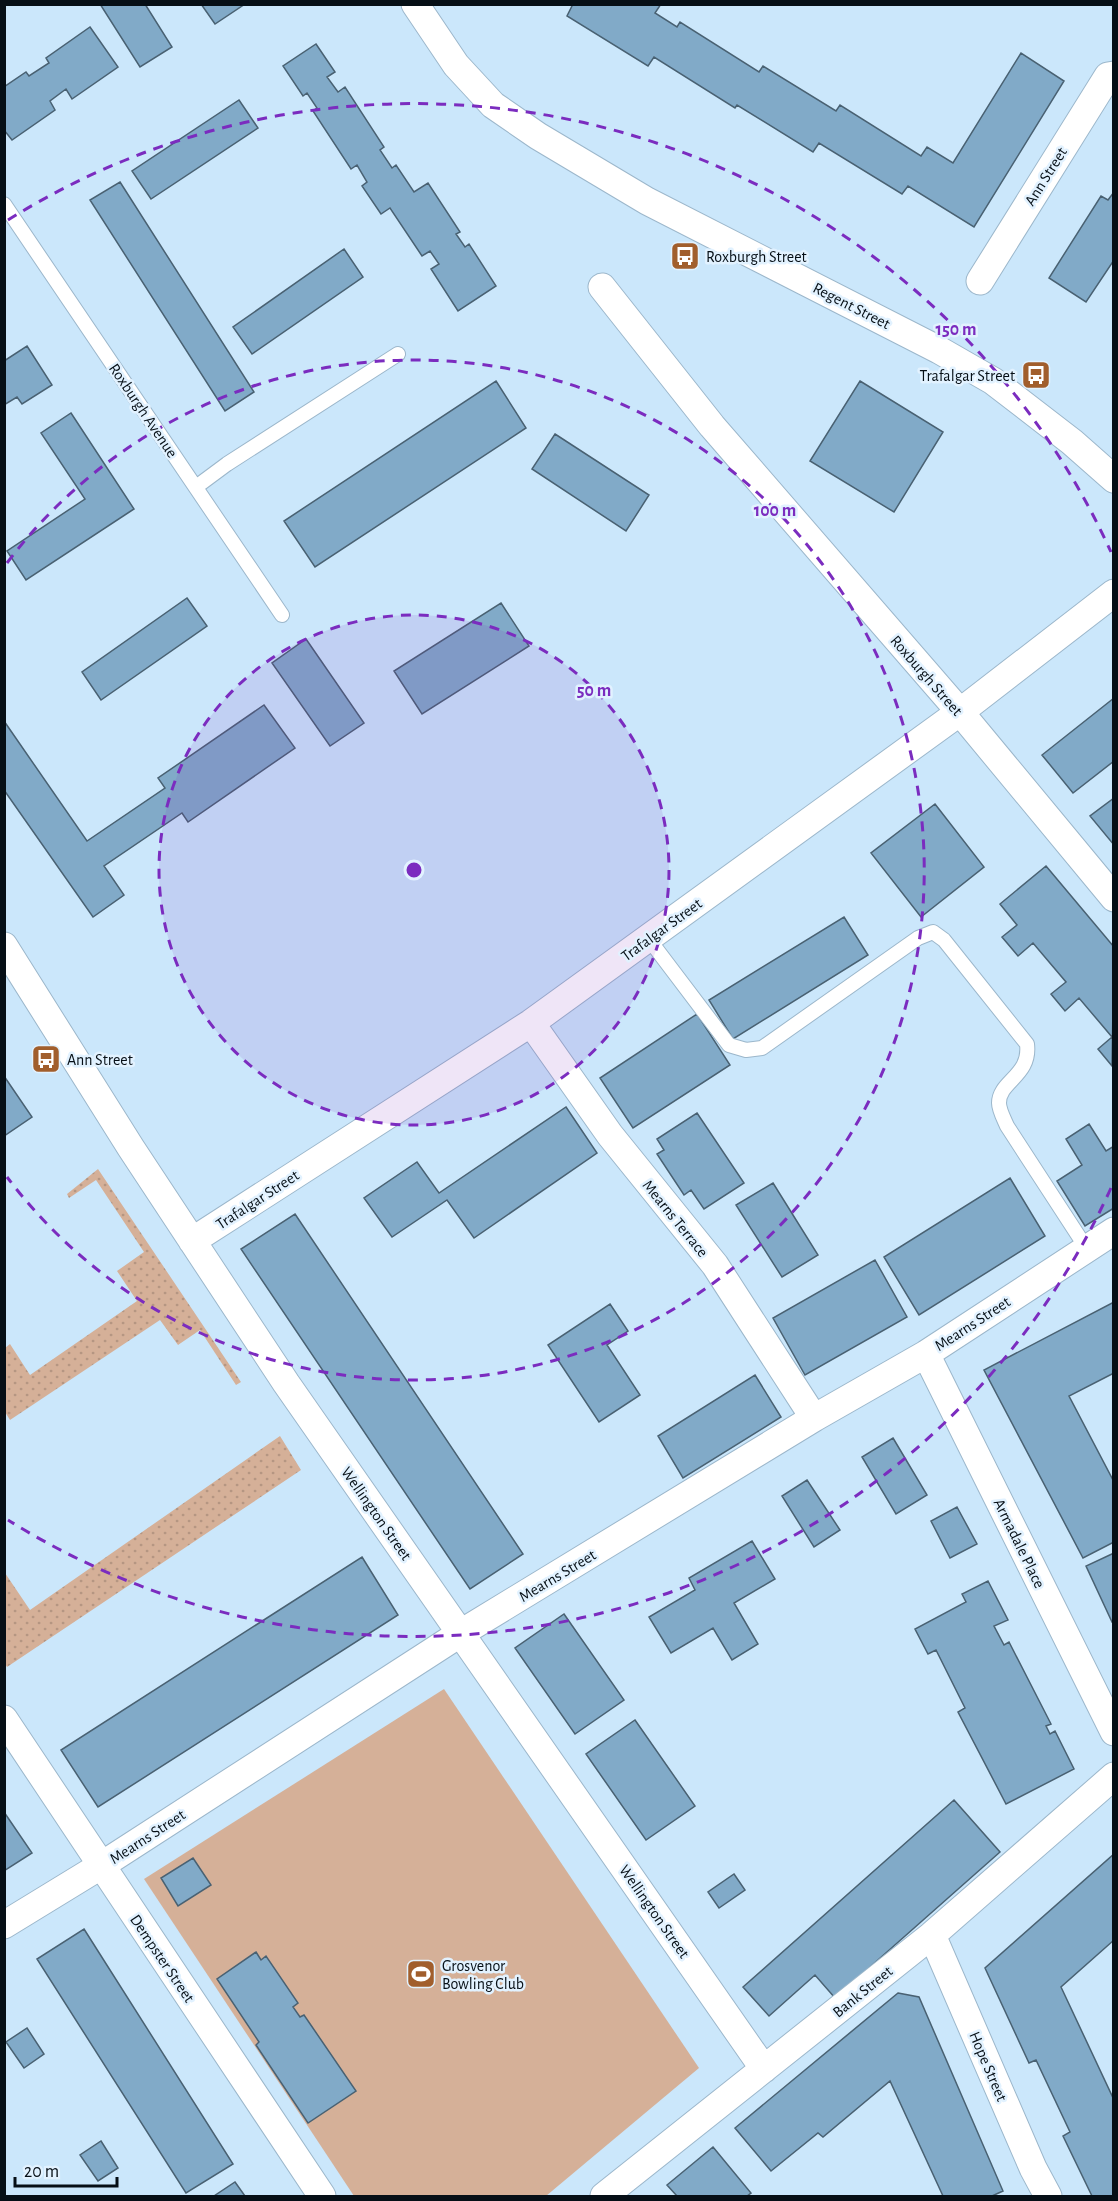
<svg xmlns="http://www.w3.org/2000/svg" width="1118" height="2201" font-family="'Alegreya Sans',sans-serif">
<defs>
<pattern id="grass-dots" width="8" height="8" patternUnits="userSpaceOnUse" patternTransform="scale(1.5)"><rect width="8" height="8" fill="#d5b098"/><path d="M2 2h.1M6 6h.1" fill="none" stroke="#b59682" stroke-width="1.8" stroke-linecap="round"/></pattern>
</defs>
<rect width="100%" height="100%" fill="#cbe7fb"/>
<path fill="url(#grass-dots)" d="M98,1169l143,213 -5,3 -36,-55 -22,15 -18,-25 -150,100 -5,-8v-64l5,-4 20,31 107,-74 -20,-30 27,-19 -48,-72 -27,18 -2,-4z
M280,1436l21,34 -294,197 -3,-5 1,-89 25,37z"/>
<path fill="#d5b098" d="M444,1689l255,379 -153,128h-192l-210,-317z"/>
<path fill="#81aac8" stroke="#496172" stroke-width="1.5" d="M100,4h45l27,43 -32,20z
M201,4h44l-30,20z
M573,4h88l-6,9 22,14 3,-5 79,50 4,-6 73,45 4,-6 81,51 6,-9 26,16 68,-110 43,28 -90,146 -66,-41 -6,8 -83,-51 -6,9 -76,-47 -2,3 -81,-51 -6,9 -81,-50z
M90,27l28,40 -46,32 -6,-10 -16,12 5,9 -43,30 -8,-10v-43l22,-15 3,4 20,-13 -3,-5z
M316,44l19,28 -8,5 11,15 7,-5 39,60 -4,3 12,18 4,-3 18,27 14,-9 32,49 -4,2 9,13 4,-3 27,42 -38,25 -27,-42 8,-5 -9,-13 -8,5 -32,-48 -9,6 -19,-28 5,-4 -10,-17 -6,4 -38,-58 4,-3 -10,-15 -4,3 -20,-30z
M239,100l19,28 -107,71 -19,-28z
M120,182l134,210 -29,19 -135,-211z
M1114,192v68l-28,42 -37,-24 52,-82 7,4z
M344,249l19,28 -111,77 -19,-27z
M27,346l25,39 -30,19 -5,-7 -13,8v-44z
M496,381l30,47 -211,139 -31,-46z
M860,381l83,51 -49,80 -84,-51z
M71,413l63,96 -108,71 -19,-29 78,-52 -44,-66z
M555,434l94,61 -23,36 -94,-62z
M187,598l20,28 -106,74 -19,-28z
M501,603l28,43 -107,68 -28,-43z
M306,639l58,84 -34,23 -58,-83z
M1114,698v63l-41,32 -31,-38z
M264,705l31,43 -107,74 -6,-9 -78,53 20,29 -31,22 -89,-127v-69l83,120 78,-53 -7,-10z
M1114,798v47l-24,-29z
M935,804l49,63 -63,50 -50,-64z
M1046,866l68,81 -2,119 -14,-17 14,-12 -33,-39 -14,13 -14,-17 15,-12 -33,-39 -15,13 -16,-19 15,-12 -17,-21z
M844,917l24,38 -135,84 -24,-39z
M697,1014l33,51 -97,63 -33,-50z
M4,1076l28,41 -28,19z
M566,1107l31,46 -123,85 -27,-38 -55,37 -28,-39 53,-36 22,31z
M697,1113l47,70 -40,26 -13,-19 -7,5 -27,-41 7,-4 -7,-11z
M1089,1124l17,27 8,-5v62l-29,18 -28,-45 25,-16 -16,-26z
M1010,1178l35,58 -126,79 -35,-58z
M773,1183l45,72 -36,22 -46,-72z
M295,1214l228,340 -53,35 -229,-340z
M875,1260l32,57 -102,58 -32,-57z
M1114,1302v71l-45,23 45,86v60l-31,16 -99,-188z
M610,1304l18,27 -21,14 33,50 -41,27 -51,-77z
M755,1375l26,42 -98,61 -25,-42z
M893,1438l34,57 -31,19 -34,-57z
M807,1480l33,50 -26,17 -32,-51z
M957,1507l20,37 -27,14 -19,-37z
M752,1541l23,38 -41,24 24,41 -26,16 -19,-32 -42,25 -22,-36 46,-27 -6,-12z
M1114,1553v68l-2,1 -26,-56z
M362,1557l36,58 -300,192 -37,-57z
M988,1581l20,39 -14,6 10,19 5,-3 42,82 -5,2 4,8 5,-3 19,38 -68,35 -48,-92 7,-4 -29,-58 -8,4 -13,-25 51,-27 -4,-8z
M564,1614l60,86 -49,34 -60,-86z
M635,1720l60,86 -49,34 -60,-86z
M954,1800l46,52 -165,146 -20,-23 -46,41 -26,-29z
M4,1812l28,41 -28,18z
M1114,1854v86l-53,47 53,113v96h-22l-29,-60 7,-4 -34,-72 -7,3 -44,-95z
M193,1858l18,27 -33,21 -17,-28z
M734,1874l11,16 -26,18 -11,-16z
M84,1929l149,235 -47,29 -149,-234z
M256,1952l5,8 5,-4 32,47 -5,4 7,10 4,-2 52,76 -48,32 -52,-78 3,-3 -42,-63z
M898,1993l21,4 84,194 -11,5h-49l-53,-115 -67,56 -5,-4 -47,38 -36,-43z
M27,2028l17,26 -20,14 -18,-26z
M101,2141l17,27 -20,13 -18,-26z
M713,2147l38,46 -4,3h-70l-10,-11z
M235,2182l10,14h-31z"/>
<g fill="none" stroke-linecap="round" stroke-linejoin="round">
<g stroke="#9cb7cb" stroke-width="16">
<path id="service" d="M4,204l278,411
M196,487l31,-23 171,-110
M648,938l81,107 17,5 16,-2 156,-110 15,-6 11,8 83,104c4,32 -28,37 -28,59 0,7 5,16 8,23l80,123"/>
</g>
<g stroke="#9cb7cb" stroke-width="29">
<path id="minor" d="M415,4l41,61 37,40 45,31 109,65 292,149 54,31 79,61 42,37
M980,281l128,-205 6,-1
M602,287l110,139 248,286 154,186
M4,946l127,202 155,235 478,686
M531,1023l79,112 105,130 99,153
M192,1241l339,-218 429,-311 154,-119
M926,1354l188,378
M4,1719l318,477
M4,1925l98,-60 359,-232 353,-215 112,-64 188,-123
M932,1935l101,233 15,28
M604,2196l328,-261 182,-159"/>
</g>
<use href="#service" stroke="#fff" stroke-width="14"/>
<use href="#minor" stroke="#fff" stroke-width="27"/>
</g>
<circle cx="414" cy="870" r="255" fill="#7b2cbf" fill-opacity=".12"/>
<g fill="none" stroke="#7b2cbf" stroke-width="3" stroke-dasharray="10 8">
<circle cx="414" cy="870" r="255"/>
<path d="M7 563A510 510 0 1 1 7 1177"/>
<path d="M1111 1188A766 766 0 0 1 8 1520M8 220A766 766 0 0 1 1111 552"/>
</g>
<defs>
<g id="bus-square" transform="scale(1.5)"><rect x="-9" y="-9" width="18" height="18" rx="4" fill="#a15e2c" stroke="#e2f2ff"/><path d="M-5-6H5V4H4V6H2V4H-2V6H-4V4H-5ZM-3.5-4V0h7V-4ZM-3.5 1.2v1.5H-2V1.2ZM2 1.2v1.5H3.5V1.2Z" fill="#fff"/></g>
<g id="stadium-square" transform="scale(1.5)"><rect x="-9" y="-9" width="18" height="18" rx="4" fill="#a15e2c" stroke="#e2f2ff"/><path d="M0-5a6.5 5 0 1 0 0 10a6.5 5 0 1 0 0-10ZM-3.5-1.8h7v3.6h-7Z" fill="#fff"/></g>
</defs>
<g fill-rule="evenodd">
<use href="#bus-square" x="685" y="256"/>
<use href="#bus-square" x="1036" y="375"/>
<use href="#bus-square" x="46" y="1059"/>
<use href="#stadium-square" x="421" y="1974"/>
</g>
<g text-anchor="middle" stroke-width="5" stroke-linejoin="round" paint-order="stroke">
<g font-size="16" fill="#060f16" stroke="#e2f2ff">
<text transform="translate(1045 176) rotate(-58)" y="6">Ann Street</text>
<text transform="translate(852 305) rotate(27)" y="6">Regent Street</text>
<text transform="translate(144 410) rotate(56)" y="6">Roxburgh Avenue</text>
<text transform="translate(927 675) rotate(49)" y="6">Roxburgh Street</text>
<text transform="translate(661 929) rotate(-36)" y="6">Trafalgar Street</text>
<text transform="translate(257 1199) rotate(-33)" y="6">Trafalgar Street</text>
<text transform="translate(676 1218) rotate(51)" y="6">Mearns Terrace</text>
<text transform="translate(972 1323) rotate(-33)" y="6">Mearns Street</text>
<text transform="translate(377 1513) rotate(55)" y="6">Wellington Street</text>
<text transform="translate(1020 1543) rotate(64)" y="6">Armadale Place</text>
<text transform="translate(557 1575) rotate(-31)" y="6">Mearns Street</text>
<text transform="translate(147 1836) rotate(-33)" y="6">Mearns Street</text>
<text transform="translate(655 1911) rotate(55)" y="6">Wellington Street</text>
<text transform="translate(163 1958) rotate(56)" y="6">Dempster Street</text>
<text transform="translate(862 1991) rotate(-39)" y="6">Bank Street</text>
<text transform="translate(989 2066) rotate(67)" y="6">Hope Street</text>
</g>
<g font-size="16" fill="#060f16" stroke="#e2f2ff" text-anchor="start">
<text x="706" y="262">Roxburgh Street</text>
<text x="1015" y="381" text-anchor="end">Trafalgar Street</text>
<text x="67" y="1065">Ann Street</text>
<text x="442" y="1971">Grosvenor<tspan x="442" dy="18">Bowling Club</tspan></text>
</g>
</g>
<circle cx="414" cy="870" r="9" fill="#7b2cbf" stroke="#e2f2ff" stroke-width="3"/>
<g font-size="18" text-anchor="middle" font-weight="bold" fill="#7b2cbf" stroke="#e2f2ff" stroke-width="5" stroke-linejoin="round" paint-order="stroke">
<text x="956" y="335">150 m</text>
<text x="775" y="516">100 m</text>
<text x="594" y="696">50 m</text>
</g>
<rect width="1118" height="2201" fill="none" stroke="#060f16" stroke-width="12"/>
<path d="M15 2177v9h102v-9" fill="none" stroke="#060f16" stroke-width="3"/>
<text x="24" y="2177" font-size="18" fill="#060f16" stroke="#e2f2ff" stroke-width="4.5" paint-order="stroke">20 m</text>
</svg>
